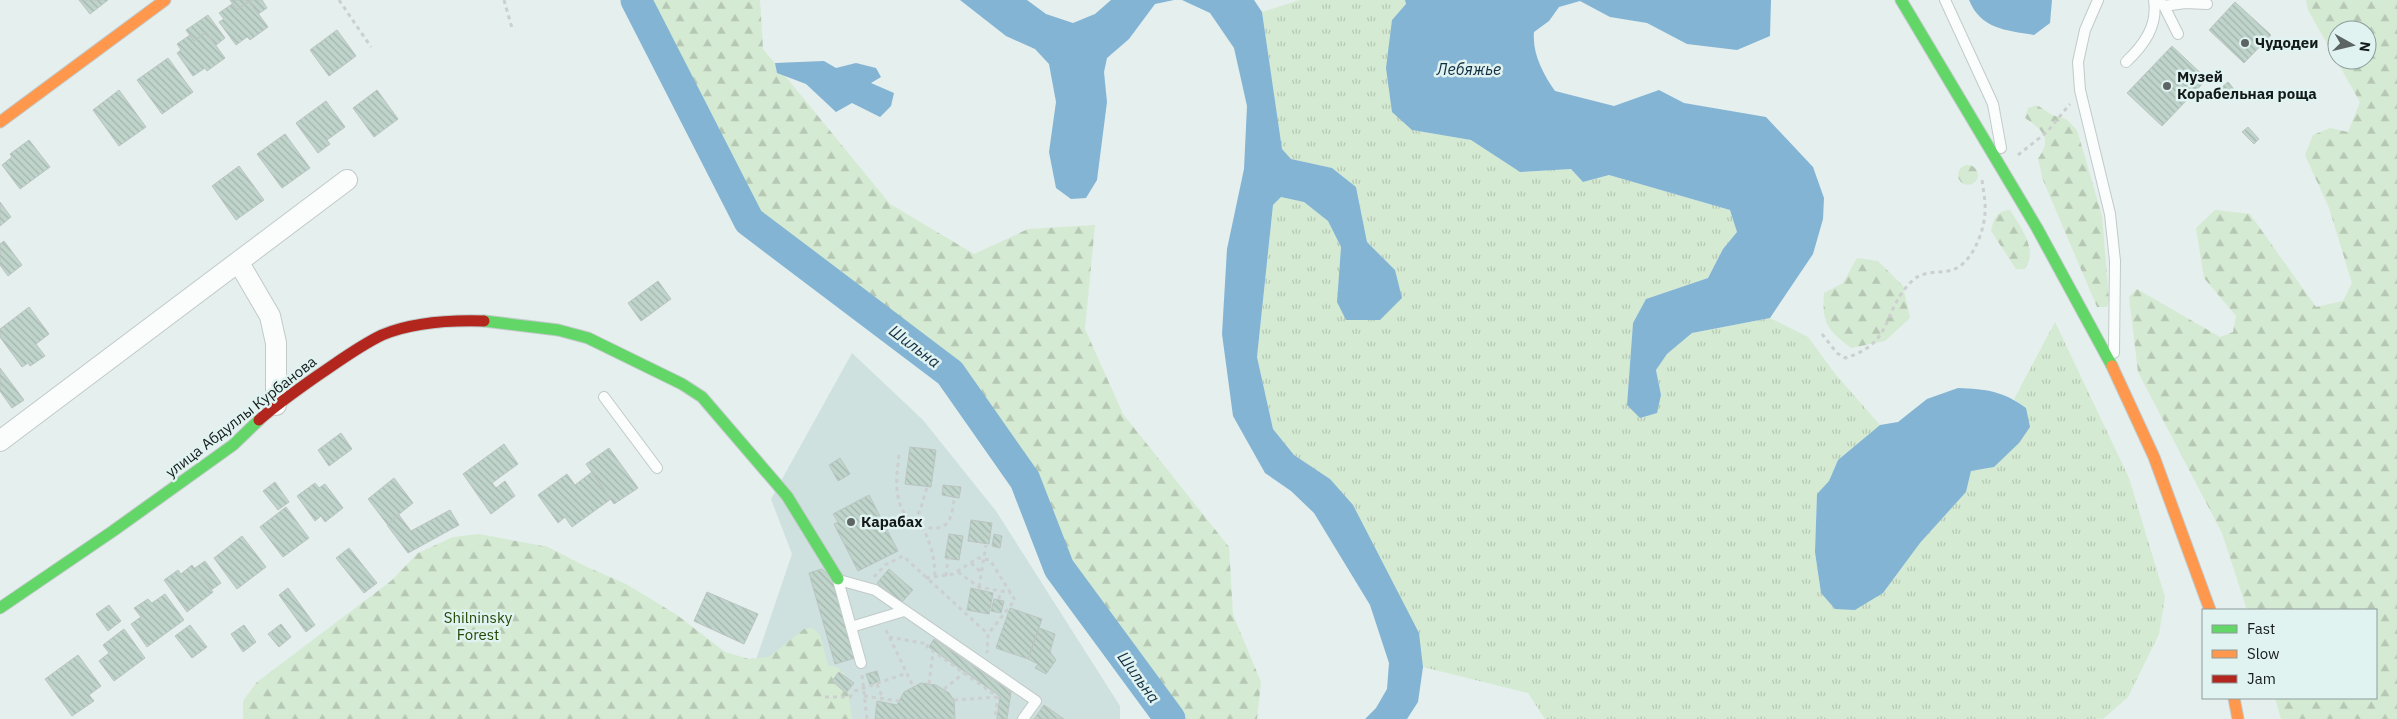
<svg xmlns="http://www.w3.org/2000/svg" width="2397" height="719" font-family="'IBM Plex Sans',sans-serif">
<defs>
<pattern id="grass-tufts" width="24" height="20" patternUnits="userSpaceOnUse" patternTransform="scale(1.25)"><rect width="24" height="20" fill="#d5ead2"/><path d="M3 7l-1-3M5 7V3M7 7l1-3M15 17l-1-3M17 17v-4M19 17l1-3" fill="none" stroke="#b6c8b4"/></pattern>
<pattern id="forest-firs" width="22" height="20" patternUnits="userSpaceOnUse" patternTransform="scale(1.25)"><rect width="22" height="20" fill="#d5ead2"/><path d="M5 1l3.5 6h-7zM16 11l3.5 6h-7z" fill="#b6c8b4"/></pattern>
<pattern id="building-back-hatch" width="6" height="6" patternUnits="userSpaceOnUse" patternTransform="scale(1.25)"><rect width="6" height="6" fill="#bfd4cb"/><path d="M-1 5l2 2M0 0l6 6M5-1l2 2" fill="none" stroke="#a3b5ae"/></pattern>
</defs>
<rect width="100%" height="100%" fill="#e4efee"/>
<path fill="#cee1df" d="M852,353l71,67 73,91 124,195v13h-369l-9,-18 50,-147 -21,-55z"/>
<path fill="url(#grass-tufts)" d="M1300,0h105l1,4 -14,16 20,110 59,10 49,32 51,-3 12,13 26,-7 121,35 7,22 -14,17 -15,29 -62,21 -13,24 -6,82 34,-10 -5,-25 11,-16 25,-21 78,-15 38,19 28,38 44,50 -42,35 -9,21 -12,13 -2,58 6,41 14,16 48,-16 37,-50 46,-51 5,-21 23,-4 32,-59 -12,-9 41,-77 74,156 36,119 -6,37 -31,63 -25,22h-558l-17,-26 -105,-26 -4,-34 -89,-154 -36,-24 -21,-26 -16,-72 16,-152 8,-8 23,5 24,19 13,26 -4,55 58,-32 -28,-28 -11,-55 -24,-19 -41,-9 -9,-10 -20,-137z"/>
<path fill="url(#forest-firs)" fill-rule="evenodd" d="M636,0h124l3,49 127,155 84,50 54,-25 67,-4 -10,104 38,85 106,133 4,68 28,67 -4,37h-87l-111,-151 -34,-88 -75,-107 -201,-152z
M2306,0h91v719h-116l-6,-21h101v-88h-129l-25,-77 -84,-161 -9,-75 8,-8 83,48 13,-5 3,-16 -32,-38 -8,-50 19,-18 35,4 66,93 27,-6 9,-18 -23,-75 -24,-53 8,-20 17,-7 18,4 12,-30 -52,-92zM2337,30h30v30h-30z
M2037,105l15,10 14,4 11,11 25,86 7,83 -2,8h-10l-54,-127 -5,-21c14,-21 6,-28 -13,-41l3,-10z
M1958 175a10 10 0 1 1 20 0a10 10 0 1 1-20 0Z
M2010,210c10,16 30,42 14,59h-8l-25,-38c3,-12 5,-20 19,-21z
M1857,258l21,3 25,25 7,32 -25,23 -34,7c-24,-19 -29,-24 -27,-55l19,-10z
M479,534l69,13 39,20 39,17 51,31 48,37 24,7 20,-2 35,-28 9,-1 7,7 8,30 11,3 7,8 6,43h-609v-18l14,-19 134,-101 27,-28 35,-16z"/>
<path fill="#83b4d4" d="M960,0h67l19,14 27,9 22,-9 16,-14h63l-19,4 -26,35 -22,19 -3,14 3,30 -10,78 -11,18 -15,1 -15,-11 -7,-36 7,-50 -7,-38 -14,-15 -29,-13z
M1182,0h72l8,12 20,137 9,10 41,9 24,19 11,55 28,28 7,28 -22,22h-34l-9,-18 4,-55 -13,-26 -24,-19 -23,-5 -8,8 -16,152 16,72 21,26 36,24 23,26 66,128 4,34 -5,35 -11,17h-42l11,-11 11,-19 2,-26 -19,-58 -56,-92 -23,-22 -26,-18 -32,-57 -11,-82 5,-85 17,-80 3,-63 -13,-58 -24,-35z
M1405,0h366l-1,36 -33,14 -50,-6 -40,-21 -37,-6 -30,-16 -21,6 -10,14 -15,11c-2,21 9,42 21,59l59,15 45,-16 25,13 82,14 47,50 11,31 -1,21 -10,35 -43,64 -78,15 -25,21 -11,16 5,25 -4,18 -17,5 -13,-13 6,-82 13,-24 62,-21 15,-29 14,-17 -7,-22 -121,-35 -26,7 -12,-13 -51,3 -49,-32 -59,-10 -20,-18 -6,-44 6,-48 14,-16z
M1969,0h83l-2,23 -16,12c-29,-5 -53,-6 -65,-35z
M824,61l12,7 20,-5 20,5 5,9 -10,6 23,10 -3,13 -11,11 -28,-14 -16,9 -30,-28 -29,-11 -2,-10z
M1958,388c28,1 45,3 68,20l4,19 -11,16 -25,24 -23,4 -5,21 -46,51 -37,50 -28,17 -20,-1 -14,-16 -6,-41 2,-58 12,-13 9,-21 42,-35 18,-3 29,-23z"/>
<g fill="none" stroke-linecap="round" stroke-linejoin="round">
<path stroke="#83b4d4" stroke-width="31" d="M636,0l113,221 201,152 75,107 34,88 111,151"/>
</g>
<path fill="url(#building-back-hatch)" stroke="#bcc4c1" d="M79,0h29l-18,14z
M230,0h32l5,8 -9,6 -9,-13 -12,9z
M249,1l19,26 -18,13 -3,-3 -11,8 -17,-23 5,-3 -5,-6 13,-9 5,6z
M2235,2l36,33 -27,28 -35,-33z
M208,15l17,23 -9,7 -10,-13 -12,9 -8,-11z
M337,30l19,26 -27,20 -19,-26z
M206,32l19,26 -18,13 -2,-3 -12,8 -16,-23 4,-3 -4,-6 13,-9 4,6z
M2172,46l35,33 -45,47 -35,-33z
M168,58l25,34 -31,22 -25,-34z
M2228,82l10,12 -7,6 -10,-12z
M119,90l27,37 -27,19 -26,-36z
M377,90l21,29 -24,18 -21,-29z
M326,101l19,26 -18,13 3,4 -12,9 -22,-30z
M2248,127l11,12 -5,5 -12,-12z
M285,134l25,34 -28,20 -25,-34z
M29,140l21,27 -30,22 -18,-24 10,-8 -2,-3z
M239,166l25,34 -28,20 -24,-34z
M0,202l11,15 -11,9z
M4,241l18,24 -14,11 -8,-11v-21z
M658,281l13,18 -30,22 -13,-18z
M29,307l20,27 -13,10 9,12 -15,10 -2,-3 -6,4 -22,-30v-8z
M0,368l24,32 -12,8 -12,-17z
M341,433l11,16 -23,17 -11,-16z
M504,444l14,20 -26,19 4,5 9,-7 10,15 -24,18 -28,-40z
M910,447l26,3 -5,37 -26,-3z
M609,448l29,40 -24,16 -28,-40z
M840,458l10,16 -12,7 -9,-16z
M592,472l19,27 -39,28 -7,-10 -7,6 -20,-28 29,-21 8,11z
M394,478l19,25 -26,21 -19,-25z
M275,482l14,20 -11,8 -15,-19z
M315,483l4,5 6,-4 18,24 -18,14 -4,-6 -6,5 -18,-25z
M943,485l18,2 -2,11 -17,-3z
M869,495l29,56 -40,20 -24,-47 4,-2 -5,-8z
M286,507l23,31 -26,19 -23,-30z
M450,510l9,15 -51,28 -21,-28 12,-10 12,16z
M971,520l21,3 -3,21 -21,-3z
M949,534l14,2 -4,24 -14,-2z
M994,534l8,2 -2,12 -8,-2z
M242,536l24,31 -29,22 -23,-31z
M349,548l28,35 -13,10 -28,-35z
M205,561l16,22 -10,7 -16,-22z
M192,565l21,27 -26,20 -23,-32 14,-10 3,4z
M822,569l10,9 23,80 -20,6 -26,-91z
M889,569l24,21 -13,14 -23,-21z
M288,588l27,37 -9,7 -27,-37z
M971,588l22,5 -4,21 -22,-4z
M707,592l51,22 -14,30 -50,-23z
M165,594l19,26 -37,27 -16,-23 10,-7 -7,-9 14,-9 4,4z
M994,599l10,2 -3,12 -10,-2z
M109,605l12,16 -13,10 -12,-17z
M1010,608l32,11 -14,40 -32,-11z
M281,624l10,13 -12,10 -11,-13z
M190,625l17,22 -15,11 -17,-22z
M244,625l12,17 -13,10 -12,-18z
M1039,628l16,6 -5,18 6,8 -10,14 -11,-6 3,-4 -10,-5z
M124,629l21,29 -31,23 -15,-20 10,-8 -6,-8z
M934,639l77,53 -4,27h-10l3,-23 -71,-49z
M78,655l23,31 -12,9 5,6 -22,15 -27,-37z
M877,671l3,10 -10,4 -4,-11z
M839,672l15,11 -8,10 -14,-12z
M921,683l15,2 13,8 5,7 1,19h-80l2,-18 20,4 7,-13z
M1044,705l20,14h-30z"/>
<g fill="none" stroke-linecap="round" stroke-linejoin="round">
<g stroke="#c1cac9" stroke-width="12">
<path id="lane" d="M1945,0l48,104 8,44
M2098,0l-13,30 -7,32 2,28 30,124 5,47 -1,92
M2158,0l6,6 21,-3 22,1
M2164,6l14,28
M2126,62c18,-17 32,-36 28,-62
M604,397l53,71
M838,580l13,47 53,-16
M839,580l36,10 161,111 -13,18
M851,627l10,36"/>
</g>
<g stroke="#c1cac9" stroke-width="22">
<path id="street" d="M239,263l31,53 6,27v62
M0,441l347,-261"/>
</g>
<g stroke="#c1cac9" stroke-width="13">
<path id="fast" d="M1901,0l136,228 75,138
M484,321l74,9 30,8 94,46 20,13 85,99 51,83
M0,608l113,-77 120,-86 26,-25"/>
</g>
<g stroke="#c1cac9" stroke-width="13">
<path id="slow" d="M0,122l165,-122
M2112,366l42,91 56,153
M2234,698l4,21"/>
</g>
<g stroke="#c1cac9" stroke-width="13">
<path id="jam" d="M259,420c18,-16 38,-30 58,-44 21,-14 42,-30 65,-41 31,-13 69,-15 102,-14"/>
</g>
<path stroke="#cccfcf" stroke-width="3" stroke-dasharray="4 4" stroke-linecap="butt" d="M339,0l32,47
M504,0l8,28
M2018,155l29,-23 23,-28
M1822,334l15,19 8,5c50,-15 36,-47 67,-77 10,-10 24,-8 36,-10 23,-3 36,-39 37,-58 1,-11 -2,-23 -3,-34
M899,455c-2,18 -5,37 3,54 6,13 34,28 46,13 4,-6 5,-15 6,-22
M912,520l8,-9 7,-24
M922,526c9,18 13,32 13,52
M971,563l10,9
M958,572l21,15 32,6
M946,576l2,-18
M874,577l11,-12 18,-9 85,78 -1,19
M926,578l27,-4 25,-16 12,2 25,40 -27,34
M979,587l7,-42
M999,599l1,-8
M886,630l27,56
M889,637l39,7 -1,3 71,50 -3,22
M862,675l5,44
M877,684l6,15
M929,684l4,-32
M944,689l20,-16
M864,696l35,5
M825,697h25l5,-6 52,-18
M954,700l44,-3"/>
<use href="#lane" stroke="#fbfdfc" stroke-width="10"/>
<use href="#street" stroke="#fbfdfc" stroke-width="20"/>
<use href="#fast" stroke="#63d668" stroke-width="11"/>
<use href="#slow" stroke="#ff974d" stroke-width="11"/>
<use href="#jam" stroke="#b3261e" stroke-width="11"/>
</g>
<g fill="#5c6564" stroke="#e0f3f1" stroke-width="2">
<circle cx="2245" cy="43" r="5"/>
<circle cx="2167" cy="86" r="5"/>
<circle cx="851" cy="522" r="5"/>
</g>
<g text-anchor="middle" stroke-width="5" stroke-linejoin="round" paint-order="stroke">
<g font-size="15" font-weight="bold" fill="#131a19" stroke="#e0f3f1" text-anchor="start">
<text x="2255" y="48">Чудодеи</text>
<text x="2177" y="82">Музей<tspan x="2177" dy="17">Корабельная роща</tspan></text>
<text x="861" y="527">Карабах</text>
</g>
<g font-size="15" fill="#131a19" stroke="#e0f3f1">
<text transform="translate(241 417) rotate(-38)" y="5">улица Абдуллы Курбанова</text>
</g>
<g font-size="15" fill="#234805" stroke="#e0f3f1">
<text x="478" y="623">Shilninsky<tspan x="478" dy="17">Forest</tspan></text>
</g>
<g font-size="16" font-style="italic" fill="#102d41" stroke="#e0f3f1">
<text x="1469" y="75">Лебяжье</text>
<text transform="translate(915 346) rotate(37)" y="6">Шильна</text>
<text transform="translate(1139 677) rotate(54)" y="6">Шильна</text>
</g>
</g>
<rect x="2202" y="609" width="175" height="90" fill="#e0f3f1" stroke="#8e9c9b"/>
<rect x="2212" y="625" width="25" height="8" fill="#63d668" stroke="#8e9c9b"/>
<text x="2247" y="634" font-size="15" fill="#131a19">Fast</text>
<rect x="2212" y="650" width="25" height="8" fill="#ff974d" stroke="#8e9c9b"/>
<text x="2247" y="659" font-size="15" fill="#131a19">Slow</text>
<rect x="2212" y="675" width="25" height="8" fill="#b3261e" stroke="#8e9c9b"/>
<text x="2247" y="684" font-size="15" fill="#131a19">Jam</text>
<g transform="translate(2352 45) rotate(98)"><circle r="24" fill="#e0f3f1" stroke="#8e9c9b"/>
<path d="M0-4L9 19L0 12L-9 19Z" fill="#5c6564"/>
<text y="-8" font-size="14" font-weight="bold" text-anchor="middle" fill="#131a19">N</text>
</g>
</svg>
